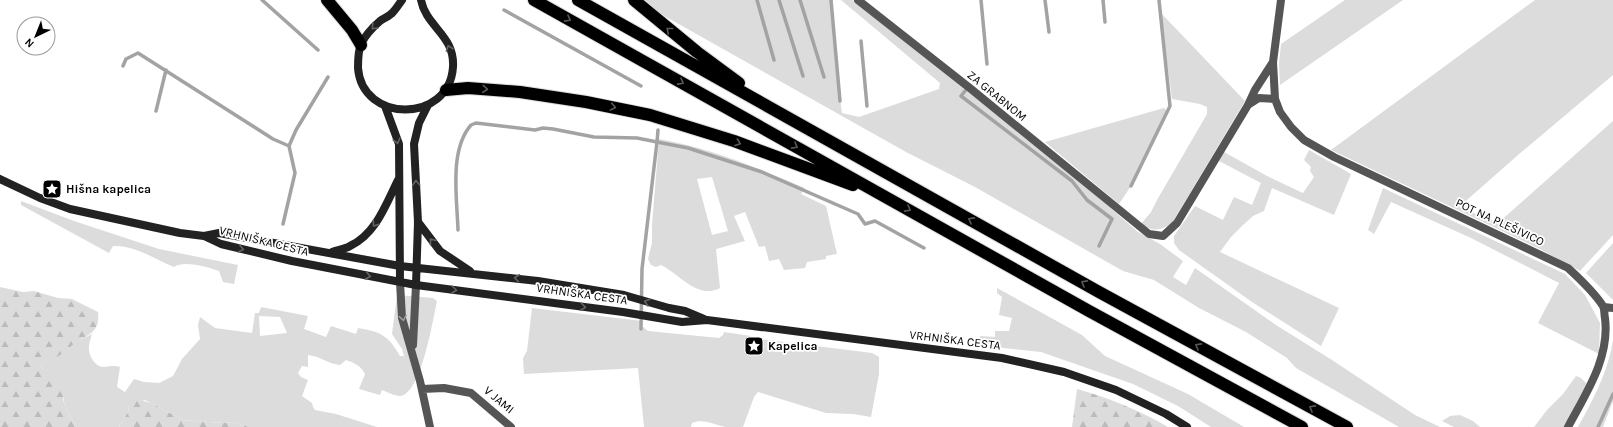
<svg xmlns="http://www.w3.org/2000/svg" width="1613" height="427" font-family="Karla,sans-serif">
<defs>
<pattern id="forest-firs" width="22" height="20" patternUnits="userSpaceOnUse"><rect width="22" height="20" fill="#dcdcdc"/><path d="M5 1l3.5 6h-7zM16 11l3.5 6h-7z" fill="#bbb"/></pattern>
</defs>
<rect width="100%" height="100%" fill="#fff"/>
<path fill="#dcdcdc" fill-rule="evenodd" d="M636,0h195l6,78 5,35 17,4 80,-28 1,-6 -99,-83h11l218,173 68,59 22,12 23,17 -10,16 13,8 9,-17 81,57 56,35 83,55 25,12h-41l-103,-59 -9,-10 -41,-26 -47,-24 -45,-28 -31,-9 -148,-84 -69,-35z
M1345,0h58l-123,85 -1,-21 2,-20z
M1535,0h78v75l-95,80 -59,52 39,16 115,-102v114l-33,36 -40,-22 -209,-99z
M1160,12l85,89 -73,122c-11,8 -19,9 -31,1l10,-12 6,-12 50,-86v-7l-7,-3 -28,-5z
M1164,108l4,4 -35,71 -14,21 -74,-62z
M659,139c51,9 99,29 146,49l-4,6 25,12 11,48 -11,2v3l-19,3 -2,6 -21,2 -5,-11 -10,2 -4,-15 -6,1 -14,-35 -11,4 11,25 -29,8 4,39c-23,12 -40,-14 -59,-23l-5,2 -5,-2 -3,-6 4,-16v-18zM712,177l16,54 -16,4 -15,-56z
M1309,150l42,24 -17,41 -62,-27 -8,23 -11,5 -11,10 -11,11 -11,15 119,56 -18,38 -69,-44 -73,-52 -5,-7v-7l21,-30 28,14 11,-23 18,8 9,-22 -42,-22 5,-9 43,24 36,17 11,-16 -4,-6 1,-4 -7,-7z
M1383,188l182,86 20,21 15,28 -1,31 -61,-31 21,-40 -88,-45 -80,-36 -17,32 -6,-4z
M21,201l53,20 85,28 79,16 -4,19 -11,-2 -4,-11c-11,-4 -35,-11 -45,-4 -20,-8 -39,-22 -61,-21l-4,7 -88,-48z
M1613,243v57l-27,-27z
M997,288l85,47 23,21 83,38 56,33h-33l-33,-21 -45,-22 -92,-32 -38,-4 -22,-6 -1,-6 15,1v-6h14l3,-13 -13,-3 3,-18 -5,-4z
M397,295l36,3 4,3c-4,18 -16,94 -37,95 -5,0 -13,-4 -18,-6l-2,5 -21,-6 6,-15c-4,-8 -10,-11 -19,-14l-6,5c-11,-1 -21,-9 -32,-10v12l-6,-1 -4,7 3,4 7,3 -6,16 10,7 1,4 2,3 21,4 41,13h-128l-16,-5 -10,1 -40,-3 -38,-20 -16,5 -1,7 -9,15h-42c-9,-13 -15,-23 -14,-39l-19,-15 -3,-7 3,-4 11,-4 21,-16 16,-8c-1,4 -3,9 -3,13 -1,7 5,19 13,20 8,0 9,-2 18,0l-3,20 8,5 9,-13 10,3 15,1 14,-7 9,-17 18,-20 -2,-14 2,-8 15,11 37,5 3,-20h4l2,-6 47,9 -4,13 22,8 5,-11 25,8 2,-6c23,4 30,7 42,28h4l-2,-7 -10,-15zM259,316l21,1 7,16 -27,3z
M532,308l110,13v5l6,5 71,7 4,-3 1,-3 27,4 -2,15 8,2 3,-14 112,14 7,4v17l-8,43 -18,-3 -27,-1 -68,-21 -4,5 -11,30c-6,0 -11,0 -17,0 -12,-2 -22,-9 -34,-4l-1,4h-47l-6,-59 -114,6 -1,-16 4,-7z
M1613,339v62l-10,26h-25c15,-27 31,-57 35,-88z
M1576,376l5,2 6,6 -22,43h-31l13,-17 16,-16z
M1460,415l13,6 7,6h-26l-12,-6 8,-5z"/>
<path fill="url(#forest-firs)" d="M0,287l23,5 11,-1 24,7 14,1 26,13c2,19 -7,21 -21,30 -7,4 -13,11 -20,15 -6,4 -12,3 -16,9 4,10 8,11 18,13l4,9v12l6,15 8,12h-77z
M1077,389c32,9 62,21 91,38h-96z
M136,399l15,4 32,17 40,3 10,-1 16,5h-130l9,-15 1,-7z"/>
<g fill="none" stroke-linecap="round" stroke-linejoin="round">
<path stroke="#a3a3a3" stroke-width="3.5" d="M262,0l56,50
M757,0l17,60
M779,0l24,76
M800,0l24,77
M831,0l9,101
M981,0l6,64
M1045,0l4,32
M1103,0l2,22
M504,10l137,76
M861,41l6,65
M123,66l3,-7 12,-6 135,86 16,7
M965,91l-4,5 111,85 15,19 25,19 -13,27
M156,111l10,-41
M658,130l-1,12 31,6 74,24 96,42 7,10 10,-3 49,27
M1131,186l39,-80 -11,-106
M283,224l12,-51 -6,-27 7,-16 32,-53
M458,230c-1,-32 -9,-80 13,-105l5,-2 59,7 8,-2 10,1 41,8 43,1 20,4 -15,127 -1,60
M1598,427l15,-33"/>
<g stroke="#dbdbdb" stroke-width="14">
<path id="highway" d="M327,0l25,30 9,15
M534,0l555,311 213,116
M578,0l521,292 248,135
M634,0l63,52 42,31
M446,90l22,-2 52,4 66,10 64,13 84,26 119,44"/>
</g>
<path stroke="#555" stroke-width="8" d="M858,0l113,89 178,145 14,2 14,-13 71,-118 11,-7 16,1
M1281,0l-8,62 2,37 5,13 11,15 13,13 30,17 234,111c12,11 26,24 35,38 2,4 1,9 2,12 5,40 -19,75 -37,109
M1248,105l7,-15 18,-28
M400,282l2,36 18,63 10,46
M1604,307l9,1
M413,345l3,-60
M422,389l22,-1 27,5 40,34"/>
<path stroke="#222" stroke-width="8" d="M402,0c-3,4 -6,9 -9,12 -3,4 -9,6 -13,9 -7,6 -15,15 -19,23 -3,7 -3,16 -3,24 4,55 91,56 95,-1 2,-32 -27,-40 -32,-67
M385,106l14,38 1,138
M0,179l40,19 30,11 110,24 24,3 17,8 71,17 124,24 207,27 59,10 25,-2 295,38 62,14 52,18 50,24 21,13
M418,222l22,29 30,20
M204,236l15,-3 181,33 138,15 86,14 45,13 16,3 19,8
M332,252c6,-2 13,-3 18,-6 26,-12 36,-42 48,-66
M416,285l2,-63 -4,-78 5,-21 9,-18"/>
<use href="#highway" stroke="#000" stroke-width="12"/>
</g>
<defs><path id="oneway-chevron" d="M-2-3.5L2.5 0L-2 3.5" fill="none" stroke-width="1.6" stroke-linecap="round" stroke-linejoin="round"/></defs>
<g stroke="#595959">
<use href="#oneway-chevron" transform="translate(568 19) rotate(29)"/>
<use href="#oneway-chevron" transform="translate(669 30) rotate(-141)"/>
<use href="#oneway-chevron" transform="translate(681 82) rotate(29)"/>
<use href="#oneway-chevron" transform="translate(485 89) rotate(5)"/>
<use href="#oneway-chevron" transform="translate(613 107) rotate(12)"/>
<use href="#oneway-chevron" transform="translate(738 143) rotate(20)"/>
<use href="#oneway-chevron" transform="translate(795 146) rotate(29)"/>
<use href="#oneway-chevron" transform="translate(908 209) rotate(29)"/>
<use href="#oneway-chevron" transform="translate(971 220) rotate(-151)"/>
<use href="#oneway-chevron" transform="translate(1084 283) rotate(-151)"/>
<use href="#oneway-chevron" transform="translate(1198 346) rotate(-151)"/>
<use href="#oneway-chevron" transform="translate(1312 408) rotate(-151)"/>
</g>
<g stroke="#646464">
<use href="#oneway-chevron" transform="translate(374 27) rotate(135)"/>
<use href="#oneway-chevron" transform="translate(449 48) rotate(-109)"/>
<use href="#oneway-chevron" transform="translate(397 141) rotate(75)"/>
<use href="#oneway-chevron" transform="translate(416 183) rotate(-93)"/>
<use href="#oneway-chevron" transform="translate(375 224) rotate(125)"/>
<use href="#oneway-chevron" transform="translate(432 241) rotate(-128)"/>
<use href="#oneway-chevron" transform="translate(241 249) rotate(13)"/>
<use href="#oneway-chevron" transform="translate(368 276) rotate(11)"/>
<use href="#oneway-chevron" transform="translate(517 278) rotate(-173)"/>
<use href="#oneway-chevron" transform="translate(454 290) rotate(7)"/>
<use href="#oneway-chevron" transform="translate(647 302) rotate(-164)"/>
<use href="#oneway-chevron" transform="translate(583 307) rotate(8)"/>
</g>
<use stroke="#999" href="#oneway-chevron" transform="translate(403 318) rotate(80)"/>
<defs>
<g id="sight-square" transform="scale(1)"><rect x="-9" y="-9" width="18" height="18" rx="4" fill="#000" stroke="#fff"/><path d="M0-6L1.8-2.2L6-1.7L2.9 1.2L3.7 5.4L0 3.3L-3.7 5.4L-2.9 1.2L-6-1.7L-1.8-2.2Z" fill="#fff"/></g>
</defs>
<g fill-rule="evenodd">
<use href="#sight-square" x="52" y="189"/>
<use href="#sight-square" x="754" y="346"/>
</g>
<g text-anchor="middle" stroke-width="3.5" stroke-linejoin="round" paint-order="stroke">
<g font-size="12" fill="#000" stroke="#fff">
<text transform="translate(997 96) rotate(39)" y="4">ZA GRABNOM</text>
<text transform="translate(1500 222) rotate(25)" y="4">POT NA PLEŠIVICO</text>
<text transform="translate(264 241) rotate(14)" y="4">VRHNIŠKA CESTA</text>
<text transform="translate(582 294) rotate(8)" y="4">VRHNIŠKA CESTA</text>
<text transform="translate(955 340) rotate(7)" y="4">VRHNIŠKA CESTA</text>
<text transform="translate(499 400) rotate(40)" y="4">V JAMI</text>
</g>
<g font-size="12" font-weight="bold" fill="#000" stroke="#fff" text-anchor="start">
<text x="66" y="193">Hišna kapelica</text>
<text x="768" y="350">Kapelica</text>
</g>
</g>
<g transform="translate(36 36) rotate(223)"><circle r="19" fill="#ffffff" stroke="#999999"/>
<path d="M0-3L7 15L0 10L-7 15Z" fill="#000000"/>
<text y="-6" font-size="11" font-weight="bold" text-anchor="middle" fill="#000000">N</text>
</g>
</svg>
